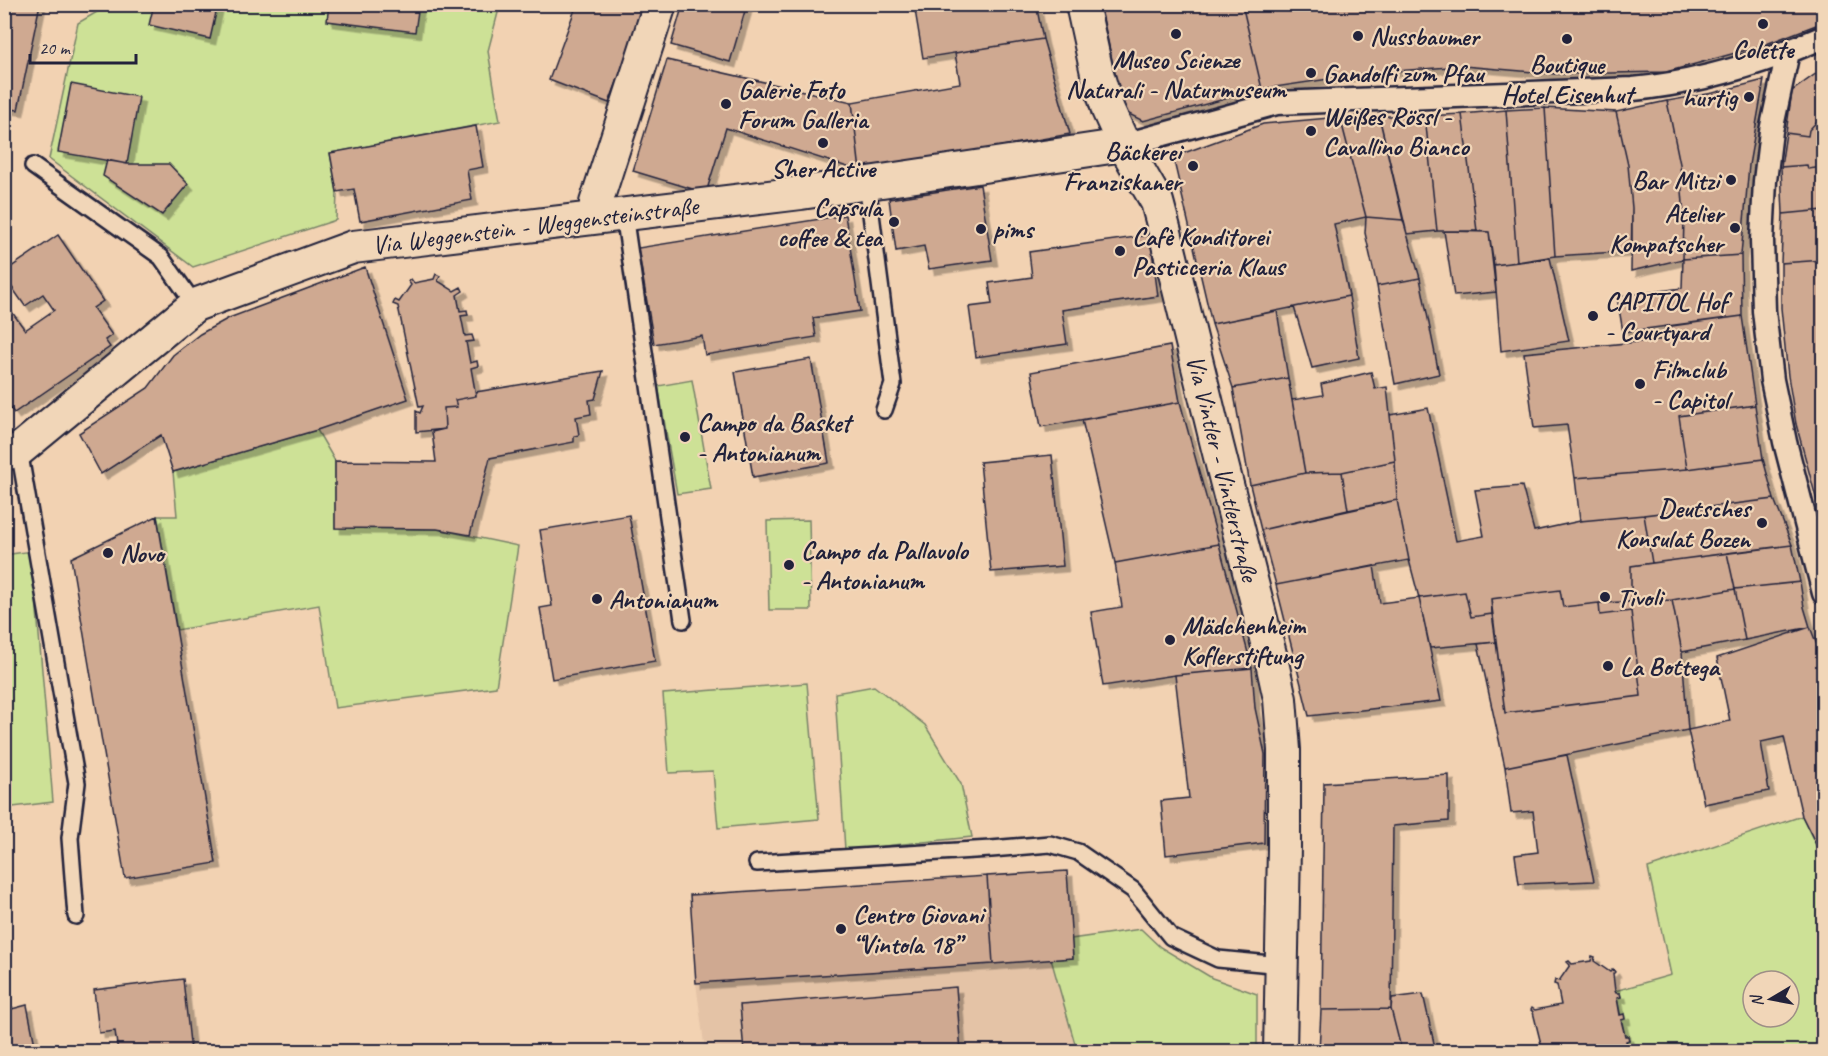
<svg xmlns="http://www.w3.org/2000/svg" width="1828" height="1056" font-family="Caveat,sans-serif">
<defs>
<filter id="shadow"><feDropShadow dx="5.5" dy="5.5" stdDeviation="0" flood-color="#0004"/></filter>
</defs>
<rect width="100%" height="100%" fill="#f2d2b2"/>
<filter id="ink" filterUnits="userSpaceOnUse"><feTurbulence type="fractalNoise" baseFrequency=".0167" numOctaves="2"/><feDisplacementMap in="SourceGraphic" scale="12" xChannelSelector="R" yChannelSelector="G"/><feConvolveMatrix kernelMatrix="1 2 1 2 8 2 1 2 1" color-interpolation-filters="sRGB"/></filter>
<g filter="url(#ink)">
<path fill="#e4c3a6" d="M1051,959l26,92h-372l-9,-68z"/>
<path fill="#cde196" stroke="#788268" stroke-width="1.5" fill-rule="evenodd" d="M109,5h391l-12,46 12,70 -170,32 7,39 -1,28 -143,47 -144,-108 29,-136z
M692,380l19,109 -34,5 -19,-108z
M317,430l18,31v67l102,1 81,17 -22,141 -161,21 -16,-103 -142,25 -20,-114h20l-4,-44z
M809,520l2,90h-42l-2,-89z
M32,551l21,251 -48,6 -1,-253z
M807,683l12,136 -101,9 -5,-57 -44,2 -6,-79z
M874,686l51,39 36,59 11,53 -127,13 -10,-157z
M1802,816l21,44v191h-195l-2,-10 3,-1 -1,-4h-3l-8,-38 4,-1 -1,-4h-4l-1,-2 56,-16 -23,-107zM1753,981h36v36h-36z
M1141,929l19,18 52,31 45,16v57h-180l-26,-92 22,-1 -2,-19z"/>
<path fill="#cfa991" stroke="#22223b" stroke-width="1.5" filter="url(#shadow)" d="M4,4h36l-22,106 -14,-2z
M154,4h64l-8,35 -61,-14z
M329,4h90l-4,28 -88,-11z
M577,4h69l-37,99 -60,-23z
M683,4h64l-17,58 -59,-17z
M914,4h122l7,35 -120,19z
M1100,4h142l20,85 -119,32 -20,-10z
M1242,4h582v18l-63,24 -95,26 -110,2 -93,-8 -94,7 -107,16z
M1043,39l27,95 -210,37 -8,-69 108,-19 -5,-30z
M667,60l185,42 8,69 -134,-43 -20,65 -73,-22z
M1824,68v46l-15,16 -1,6 -22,-3 6,-42z
M1764,80l-15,85 -8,90 -58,4 1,-42 -4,-53 -13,-63 46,-8z
M71,84l68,13 -12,67 -69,-12z
M1667,101l13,63 4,53 -1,42 -52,12 1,-63 -4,-43 -12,-53z
M1545,108l71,4 12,53 4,43v43l-77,5z
M1545,108l10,148 -38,6 -11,-152z
M1506,110l11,152 -23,3 -5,-33 -12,-1 -15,-117z
M1462,114l15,117h-40l-12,-115z
M1824,114v53l-16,2 -1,-4 -26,2 5,-34 22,3 1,-6z
M1379,116l24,104 -37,-3 -26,-100z
M1379,116h46l12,115 -30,3z
M1340,117l26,100 -32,7 15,72 -137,28 -39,-167 90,-33z
M476,126l7,41 -16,3 5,30 -112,21 -6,-32 -17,3 -7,-39z
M107,160l20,4h42l19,20 -26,31 -59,-39z
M1807,165l1,4 16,-2v43l-41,4 -2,-47z
M980,185l12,75 -63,9 -5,-23 -28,5 -7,-52z
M1824,210v50l-43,3 2,-49z
M845,215l15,96 -47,7 3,19 -111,18 -3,-19 -48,8 -16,-96z
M1366,217l37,3 17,58 -43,8 -12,-53z
M1444,231l45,1 7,60 -42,4z
M58,235l45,66 -10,7 19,27 -7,5 5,7 -96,66 -10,-13v-83l8,-5 13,18 29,-20 -11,-16 -18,12 -21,-30v-4z
M1150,235l8,61 -96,14 5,34 -91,13 -7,-50 23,-3 -3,-21 43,-6 -3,-25z
M1741,255l1,61 -119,16 -6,-35 65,-9 1,-29z
M1550,258l19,83 -68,10 -7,-86z
M1824,260v267l-28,-103 -8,-48 -7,-68v-45z
M365,267l43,132 -91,31 -144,42 -12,-37 -60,39 -22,-41 69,-45 25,-33 27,-21 29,-16z
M436,274l4,2 -2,5 16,10 7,-4 2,4 -6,4 3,16 7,-1 1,5 -7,1 4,20 7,-1 2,6 -8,1 4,21 7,-2 1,5 -7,2 5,28 -21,4 2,7 -13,1 1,21 -29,3v-21l4,2 3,-7 -4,1 -21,-101 -5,-2 2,-4 4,2 12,-17 -3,-4 3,-2 3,4 20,-4z
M1420,278l19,96 -44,10 -18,-98z
M1349,296l10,62 -47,10 -18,-61z
M1277,311l11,67 -55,10 -21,-64z
M1742,316l13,89 -76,11 8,53 -112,9 -8,-53 -33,3 -10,-75 143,-14 -2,-12z
M1170,346l10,56 -139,25 -10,-55z
M811,359l18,104 -76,14 -18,-105z
M603,371l-8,28 -6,1 2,14 -15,3 3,18 -5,1v6l-84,16 -20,77 -33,-6 -102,-1v-67l101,1 -4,-30 13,-3 -1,-21 13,-1 -2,-7 21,-4v-4z
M1371,372l4,17 12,-2 8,74 -53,11 -37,1 -13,-73 31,-5 -2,-11z
M1288,378l17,95 -55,12 -17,-97z
M1180,402l39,142 -104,19 -33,-143z
M1755,405l8,54 -76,10 -8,-53z
M1428,408l28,133 28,-5 -9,-46 47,-4 12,45 46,-10 64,-6 8,48 -21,3v36l-32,1 -36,4 -3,-17 -69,9 1,15 -21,3 -6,-25 -46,6 -10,-38 -12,-60 -2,-39 -5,-46z
M1052,455l11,111 -72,6 -11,-110z
M1763,459l11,40 -130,16 -64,6 -5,-43 112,-9z
M1395,461l2,39 -49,10 -6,-38z
M1342,472l6,38 -87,20 -11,-45 55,-12z
M1774,499l18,46 -140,18 -8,-48z
M1397,500l12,60 -133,25 -15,-55z
M629,515l26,146 -103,18 -12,-71 12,-2 -12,-76z
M157,516l59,347 -91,15 -54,-320z
M1219,544l33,124 -77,7 -72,11 -12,-74 31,-5 -7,-44z
M1792,545l8,37 -65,7 -8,-36z
M1727,553l8,36 -63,11 -41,2v-36z
M1374,566l6,37 39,-5 22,103 -132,15 -33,-131z
M1800,582l4,25 6,20 -65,13 -10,-51z
M1735,589l10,51 -63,12 -10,-52z
M1560,590l3,17 36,-4 1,12 31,-4 10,85 -136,17 -14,-114z
M1465,592l6,25 21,-3 4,28 -66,6 -11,-50z
M1672,600l10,52 6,78 -183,37 -27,-123 18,-2 9,71 136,-17 -10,-85 -31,4 -1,-12z
M1810,627l14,36v197l-22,-44 -18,-79 -23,5 8,49 -65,13 -16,-74 42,-9 -13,-63z
M1252,668l3,40 10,46 -1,89 -98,12 -5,-54 28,-3 -14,-123z
M1567,755l27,126 -75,3 -4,-29 23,-3 -5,-41 -22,2 -6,-46z
M1449,775v46l-56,5 -2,183 -70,1 3,-227z
M1067,871l6,87 -80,6 -6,-88z
M987,876l6,88 -297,19 -6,-88z
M1592,956l3,1 -1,4 16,11 3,-3 2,3 -2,2 2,17 1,2h4l1,4 -4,1 3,17 4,-1 1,5 -4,1 4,16h3l1,4 -3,1 2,11h-85l-10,-40 -2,-2 1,-2 3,2 26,-5 -4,-20 -3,-1 1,-4 4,1 11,-16 -3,-3 2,-1 3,3 19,-3z
M183,979l8,73h-73l-3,-21 -16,2 -5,-43z
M956,987l5,65h-217l-4,-47z
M1423,994l13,58h-34l-11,-43 1,-11z
M27,1005l8,40 -31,7v-41z
M1391,1009l11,43h-83l2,-42z"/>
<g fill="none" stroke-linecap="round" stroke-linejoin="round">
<g stroke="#22223b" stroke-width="20">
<path id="service" d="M33,166l128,91 34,48
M867,183l26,201 -9,26
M624,214l59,406
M19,450l58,333 -7,55 6,78
M757,863l234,-14 59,-5 28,8 55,38 38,47 47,22 63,6"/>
</g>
<g stroke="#22223b" stroke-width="27">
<path id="pedestrian" d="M1788,52l-17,79 -6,50 -3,59 2,71 8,69 13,62 39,151
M1124,145l153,-42 356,-14c66,-6 130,-26 191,-52"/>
</g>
<g stroke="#22223b" stroke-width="36">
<path id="minor" d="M1082,4l15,69 11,37 16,35 33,57 8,30 52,213 54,213 9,41 4,51v97l-4,205
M598,217l-2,-14 64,-199
M4,454l15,-4 176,-145 158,-58 448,-54 323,-48"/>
</g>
<use href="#service" stroke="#f1d6b8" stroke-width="15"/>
<use href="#pedestrian" stroke="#f1d6b8" stroke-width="22"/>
<use href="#minor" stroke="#f1d6b8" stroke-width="32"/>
</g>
</g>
<g fill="#22223b" stroke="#f1d6b8" stroke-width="2">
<circle cx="1763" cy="24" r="6"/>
<circle cx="1176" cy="34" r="6"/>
<circle cx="1358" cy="36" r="6"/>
<circle cx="1567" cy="39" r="6"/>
<circle cx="1311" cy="73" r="6"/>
<circle cx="1749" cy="97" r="6"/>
<circle cx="726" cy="104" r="6"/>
<circle cx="1311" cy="131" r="6"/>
<circle cx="823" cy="143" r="6"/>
<circle cx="1193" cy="166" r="6"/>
<circle cx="1731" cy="180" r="6"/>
<circle cx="894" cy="222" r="6"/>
<circle cx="1735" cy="228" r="6"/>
<circle cx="981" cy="229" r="6"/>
<circle cx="1120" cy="251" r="6"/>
<circle cx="1593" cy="316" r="6"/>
<circle cx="1640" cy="384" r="6"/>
<circle cx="685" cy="437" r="6"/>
<circle cx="1762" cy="523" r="6"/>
<circle cx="108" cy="553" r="6"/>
<circle cx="789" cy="565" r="6"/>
<circle cx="1605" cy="597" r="6"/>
<circle cx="597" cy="599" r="6"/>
<circle cx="1170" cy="640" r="6"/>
<circle cx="1608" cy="666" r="6"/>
<circle cx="841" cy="929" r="6"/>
</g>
<g text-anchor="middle" stroke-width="4.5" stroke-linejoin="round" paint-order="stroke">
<g font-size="26" font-weight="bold" fill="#22223b" stroke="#f1d6b8" text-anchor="start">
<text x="1370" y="45">Nussbaumer</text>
<text x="1763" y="58" text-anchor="middle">Colette</text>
<text x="1176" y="68" text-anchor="middle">Museo Scienze<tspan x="1176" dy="30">Naturali - Naturmuseum</tspan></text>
<text x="1567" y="73" text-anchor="middle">Boutique<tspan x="1567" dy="30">Hotel Eisenhut</tspan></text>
<text x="1323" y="82">Gandolfi zum Pfau</text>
<text x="738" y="98">Galerie Foto<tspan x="738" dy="30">Forum Galleria</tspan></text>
<text x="1737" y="106" text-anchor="end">hurtig</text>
<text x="1323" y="125">Weißes Rössl -<tspan x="1323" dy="30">Cavallino Bianco</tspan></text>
<text x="1181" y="160" text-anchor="end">Bäckerei<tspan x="1181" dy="30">Franziskaner</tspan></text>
<text x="823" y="177" text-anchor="middle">Sher Active</text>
<text x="1719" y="189" text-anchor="end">Bar Mitzi</text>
<text x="882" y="216" text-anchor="end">Capsula<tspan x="882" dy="30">coffee &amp; tea</tspan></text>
<text x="1723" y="222" text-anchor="end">Atelier<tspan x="1723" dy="30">Kompatscher</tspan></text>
<text x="993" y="238">pims</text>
<text x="1132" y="245">Cafè Konditorei<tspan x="1132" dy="30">Pasticceria Klaus</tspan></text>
<text x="1605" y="310">CAPITOL Hof<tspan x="1605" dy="30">- Courtyard</tspan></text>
<text x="1652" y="378">Filmclub<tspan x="1652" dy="30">- Capitol</tspan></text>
<text x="697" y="431">Campo da Basket<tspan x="697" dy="30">- Antonianum</tspan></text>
<text x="1750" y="517" text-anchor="end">Deutsches<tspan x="1750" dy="30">Konsulat Bozen</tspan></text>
<text x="801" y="559">Campo da Pallavolo<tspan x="801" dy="30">- Antonianum</tspan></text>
<text x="120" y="562">Novo</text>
<text x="1617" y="606">Tivoli</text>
<text x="609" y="608">Antonianum</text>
<text x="1182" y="634">Mädchenheim<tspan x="1182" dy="30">Koflerstiftung</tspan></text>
<text x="1620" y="675">La Bottega</text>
<text x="853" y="923">Centro Giovani<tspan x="853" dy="30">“Vintola 18”</tspan></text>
</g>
<g font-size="26" fill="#22223b" stroke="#f1d6b8">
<text transform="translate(535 225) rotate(-7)" y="9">Via Weggenstein - Weggensteinstraße</text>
<text transform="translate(1223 468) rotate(76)" y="9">Via Vintler - Vintlerstraße</text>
</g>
</g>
<rect width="1828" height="1056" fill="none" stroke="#f1d6b8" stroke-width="24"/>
<rect x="12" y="12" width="1804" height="1032" fill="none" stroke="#22223b" stroke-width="2" filter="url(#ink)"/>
<g transform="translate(1771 999) rotate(260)"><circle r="28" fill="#f1d6b8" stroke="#9e8e86" stroke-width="1.5"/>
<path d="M0-4.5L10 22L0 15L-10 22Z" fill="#22223b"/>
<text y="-9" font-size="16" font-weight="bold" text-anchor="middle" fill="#22223b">N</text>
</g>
<path d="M30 54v9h106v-9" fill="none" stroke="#22223b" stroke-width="3"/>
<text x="39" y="54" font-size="18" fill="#22223b" stroke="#f1d6b8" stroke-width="4.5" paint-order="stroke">20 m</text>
</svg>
